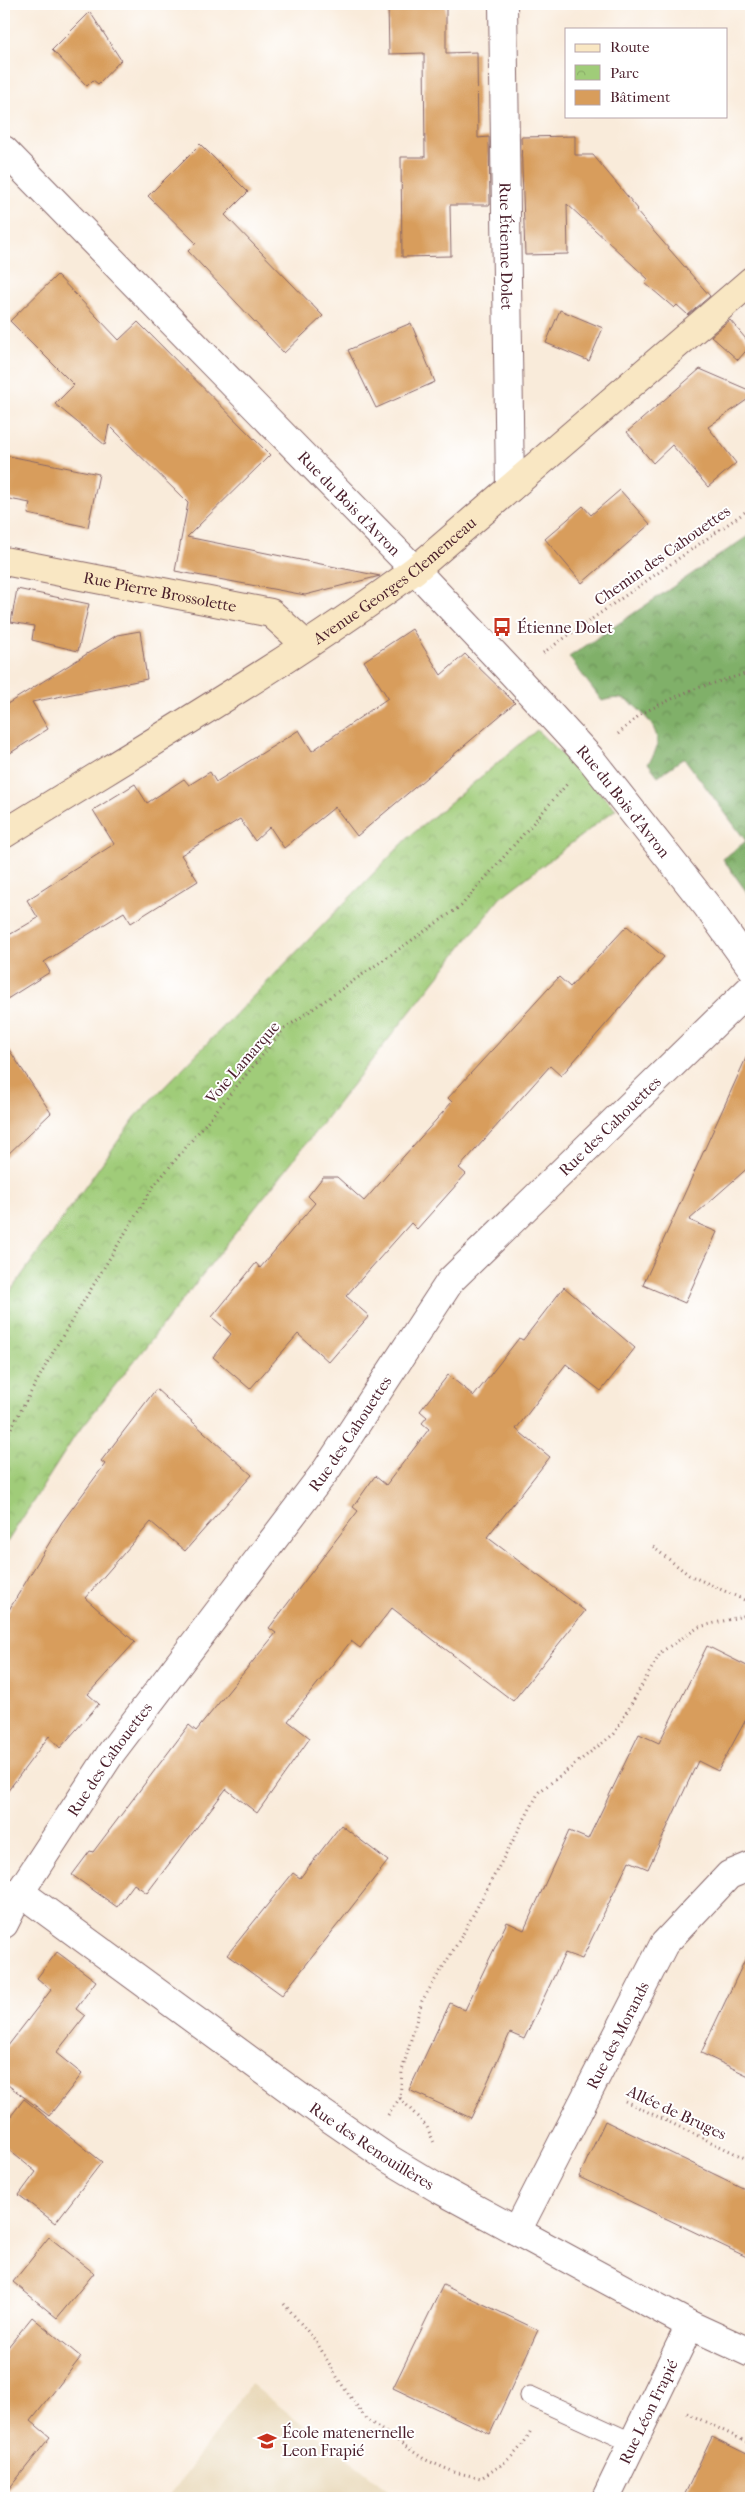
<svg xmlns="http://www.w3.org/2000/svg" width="755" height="2502" font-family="'IM FELL French Canon',serif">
<defs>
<pattern id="forest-crowns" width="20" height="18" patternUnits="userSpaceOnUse" patternTransform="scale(1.25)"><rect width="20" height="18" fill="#80b069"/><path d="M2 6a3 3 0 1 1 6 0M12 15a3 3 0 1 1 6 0" fill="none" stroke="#6b8f57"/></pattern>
<pattern id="park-crowns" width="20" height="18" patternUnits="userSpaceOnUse" patternTransform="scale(1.25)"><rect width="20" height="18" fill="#a0cc79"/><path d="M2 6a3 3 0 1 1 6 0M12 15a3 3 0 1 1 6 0" fill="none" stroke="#8baf69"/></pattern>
</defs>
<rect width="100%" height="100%" fill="#fff"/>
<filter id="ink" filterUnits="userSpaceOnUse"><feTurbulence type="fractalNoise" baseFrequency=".02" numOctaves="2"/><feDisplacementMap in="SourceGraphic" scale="10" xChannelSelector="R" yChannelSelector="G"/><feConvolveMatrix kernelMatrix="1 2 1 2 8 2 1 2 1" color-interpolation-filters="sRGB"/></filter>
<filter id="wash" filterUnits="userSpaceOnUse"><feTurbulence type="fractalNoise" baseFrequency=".0096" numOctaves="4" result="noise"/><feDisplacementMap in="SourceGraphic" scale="20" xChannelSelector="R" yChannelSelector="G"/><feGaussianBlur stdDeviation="1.12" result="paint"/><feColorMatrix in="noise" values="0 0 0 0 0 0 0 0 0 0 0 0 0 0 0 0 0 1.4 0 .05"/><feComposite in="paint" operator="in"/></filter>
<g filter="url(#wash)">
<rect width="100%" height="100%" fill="#f9ebda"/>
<path fill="#e9d9ba" d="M251,2384l147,114h-230z"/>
<path fill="url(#forest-crowns)" stroke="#65684a" d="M751,534v364l-28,-39 23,-18 -62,-83 -26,18 -10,-13c16,-19 9,-35 -7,-51 -5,-5 -10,-10 -16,-12 -8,-3 -16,-1 -23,1l-33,-44z"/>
<path fill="url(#park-crowns)" stroke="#757652" d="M537,730l79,79 -116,89 -425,538 -71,111v-247l132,-184 274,-280z"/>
<g id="blocks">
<path fill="#d89d5b" d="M388,4h58v49l31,-1 1,86 11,-1 1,68h-40l1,51 -49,1 -1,-100h24l-1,-104 -35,1z
M90,12l31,48 -23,24 -5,-4 -6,6 -35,-36z
M575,136v19h18l45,54 -2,2 74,85 -22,19 -11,-10 -3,3 -29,-25 3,-4 -81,-75 1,50 -43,1 -4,-118z
M200,144l48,48 -23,23 98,101 -39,37 -96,-102 8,-8 -48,-47z
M57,275l62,65 19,-18 132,133 -83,82 193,39 -75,19 -130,-24 13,-68 -79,-78 -4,20 -50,-41 19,-19 -64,-64z
M560,310l43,18 -14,33 -43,-18z
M730,320l21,25 -13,15 -27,-24z
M411,323l24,59 -59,26 -28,-58z
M700,369l51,22v6l-43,30 28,36 -28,24 -36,-42 -19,18 -26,-31z
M4,455l95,19 -11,53 -60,-13 2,-11 -26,-5z
M620,490l30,34 -68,59 -37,-44 38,-33 8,9z
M17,589l72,15 -11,47 -46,-11 2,-14 -23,-4z
M412,629l29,46 24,-21 50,49 -158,133 -22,-29 -51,41 -14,-21 -15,14 -15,-22 -59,36 17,26 -67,42 -7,-11 -80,50 6,10 -46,29v-63l34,-20 -11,-18 87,-56 -21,-34 42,-26 12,19 37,-24 5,6 21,-13 6,10 83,-52 13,21 76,-53 -24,-37z
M140,631l7,48 -115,23 16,27 -44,28v-51l113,-71z
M627,926l37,31 -103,119 -11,-10 -91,102 7,6 -49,55 -6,-6 -65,73 23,20 -40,46 -31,-28 -48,55 -37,-32 18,-23 -19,-17 44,-54 4,5 55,-65 -7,-7 15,-19h14l27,24 88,-99 -4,-4 111,-121 11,10z
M4,1042l47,71 -47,45z
M751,1047v118l-62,55 28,12 -32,71 -42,-18z
M564,1287l71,61 -34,43 -35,-27 -50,65 34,28 -63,80 98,74 -72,90 -121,-93 -32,40 -9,-7 -63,80 22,17 -53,75 -31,-24 -79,104 -13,-9 -17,23 -45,-32 18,-24 3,1 96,-127 7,6 80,-98 -7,-5 89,-117 -5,-4 22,-31 11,9 43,-56 -7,-6 5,-6 -7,-6 28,-36 26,21 45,-58 4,2z
M156,1389l96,86 -67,76 -34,-29 -66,76 50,44 -47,52 11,10 -39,44 -11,-12 -45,60v-178l58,-96 43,-58 -4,-3z
M707,1646l44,22v42l-33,61 -20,-10 -50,108 -19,-8 -47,98 -17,-6 -41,86 -14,-6 -39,85 -62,-28 41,-87 15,7 42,-88 17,8 45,-99 19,8 51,-105 20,9z
M341,1825l47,36 -106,134 -55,-40 66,-82 7,5z
M751,1947v130l-50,-24z
M57,1952l39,29 -20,28 9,7 -29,37 26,21 -33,42 -45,-34v-31l47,-61 -14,-12z
M24,2099l78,63 -47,61 -36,-28 17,-23 -32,-26v-21z
M605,2121l146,71v67l-172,-82z
M49,2237l45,36 -37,45 -44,-36z
M443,2285l95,45 -48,104 -97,-46z
M32,2317l49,40 -50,64 19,16 -46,58v-143z
M712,2437l39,19v42h-68z"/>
</g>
</g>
<g filter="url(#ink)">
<use href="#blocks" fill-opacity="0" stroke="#876668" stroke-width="1"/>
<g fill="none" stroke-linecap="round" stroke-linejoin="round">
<g stroke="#876668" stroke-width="21">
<path id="lane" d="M530,2396l103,47"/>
</g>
<g stroke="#876668" stroke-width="30">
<g id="street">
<path id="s1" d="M503,4l7,484"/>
<path id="s2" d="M4,150l411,420 98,104 77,84 117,148 44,61"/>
<path id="s3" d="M20,1892l299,219 70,48 50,30 251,136 61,28"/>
<path id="s4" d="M4,1924l16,-32 91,-139 216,-284 124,-189 300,-292"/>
<path id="s5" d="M517,2231l147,-287 65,-69 22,-9"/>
<path id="s6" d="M606,2498l84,-173"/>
</g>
</g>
<g stroke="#876668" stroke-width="30">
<g id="secondary">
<path id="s7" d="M4,561l267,52 34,31"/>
<path id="s8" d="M4,834c138,-86 280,-168 411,-264l336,-289"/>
</g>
</g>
<path stroke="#876668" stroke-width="3" stroke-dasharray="1 4" stroke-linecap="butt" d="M543,653l208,-145
M618,734l24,-21 49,-23 60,-18
M4,1441l53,-96 96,-158 131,-158 177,-123 106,-122
M653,1547l36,28 62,28
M400,2098l27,29 8,18
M625,2101l126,60
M388,2115l12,-17 2,-27 20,-70 37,-60 80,-149 75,-58 47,-82 38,-25 52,-13
M284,2304l32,37 24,41 26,37 58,40 30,13 27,6c21,-13 39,-24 50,-48
M687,2413l64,31"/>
<use href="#lane" stroke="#fff" stroke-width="19"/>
<use href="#street" stroke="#fff" stroke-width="28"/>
<use href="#secondary" stroke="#f9e7c3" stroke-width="28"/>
</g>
</g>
<defs>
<g id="bus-bare" transform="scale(1.5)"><path d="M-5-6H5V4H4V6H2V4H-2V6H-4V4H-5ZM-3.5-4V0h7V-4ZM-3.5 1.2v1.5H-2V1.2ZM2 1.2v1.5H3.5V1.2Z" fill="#c8321e" stroke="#fff" stroke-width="2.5" paint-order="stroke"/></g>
<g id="school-bare" transform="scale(1.5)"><path d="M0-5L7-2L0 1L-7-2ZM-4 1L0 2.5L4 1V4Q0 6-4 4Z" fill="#c8321e" stroke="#fff" stroke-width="2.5" paint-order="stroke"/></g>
</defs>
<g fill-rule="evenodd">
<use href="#bus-bare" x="502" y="627"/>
<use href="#school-bare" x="267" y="2441"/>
</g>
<g text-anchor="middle" stroke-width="4" stroke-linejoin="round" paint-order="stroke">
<g font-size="16" fill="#4a1f2b" stroke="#fff">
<text dy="6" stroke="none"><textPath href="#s1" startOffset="242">Rue Étienne Dolet</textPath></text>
<text dy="6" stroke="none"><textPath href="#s2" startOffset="494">Rue du Bois d'Avron</textPath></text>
<text transform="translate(662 555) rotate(-35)" y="6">Chemin des Cahouettes</text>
<text dy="6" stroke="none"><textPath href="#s8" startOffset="466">Avenue Georges Clemenceau</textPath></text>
<text dy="6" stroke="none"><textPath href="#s7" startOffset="159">Rue Pierre Brossolette</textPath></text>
<text dy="6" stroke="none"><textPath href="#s2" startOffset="899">Rue du Bois d'Avron</textPath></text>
<text transform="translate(242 1062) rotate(-49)" y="6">Voie Lamarque</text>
<text dy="6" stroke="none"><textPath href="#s4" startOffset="1006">Rue des Cahouettes</textPath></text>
<text dy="6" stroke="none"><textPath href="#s4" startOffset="601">Rue des Cahouettes</textPath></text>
<text dy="6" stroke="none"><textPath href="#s4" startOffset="196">Rue des Cahouettes</textPath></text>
<text dy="6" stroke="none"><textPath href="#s5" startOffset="220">Rue des Morands</textPath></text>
<text transform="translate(677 2112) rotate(25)" y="6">Allée de Bruges</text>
<text dy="6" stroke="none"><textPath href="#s3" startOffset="434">Rue des Renouillères</textPath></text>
<text dy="6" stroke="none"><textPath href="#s6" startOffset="96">Rue Léon Frapié</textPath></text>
</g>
<g font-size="16" fill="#4a1f2b" stroke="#fff" text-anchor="start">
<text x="517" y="633">Étienne Dolet</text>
<text x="282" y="2438">École matenernelle<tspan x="282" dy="18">Leon Frapié</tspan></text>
</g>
</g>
<rect width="755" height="2502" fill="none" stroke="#fff" stroke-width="20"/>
<rect x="565" y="28" width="162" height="90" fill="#ffffff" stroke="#b7a5aa"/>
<rect x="575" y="44" width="25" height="8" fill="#f9e7c3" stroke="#b7a5aa"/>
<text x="610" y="52" font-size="15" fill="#4a1f2b">Route</text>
<rect x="575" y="65" width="25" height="15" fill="url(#park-crowns)" stroke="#b7a5aa"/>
<text x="610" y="78" font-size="15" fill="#4a1f2b">Parc</text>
<rect x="575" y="90" width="25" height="15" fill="#d89d5b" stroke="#b7a5aa"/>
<text x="610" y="102" font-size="15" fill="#4a1f2b">Bâtiment</text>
</svg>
